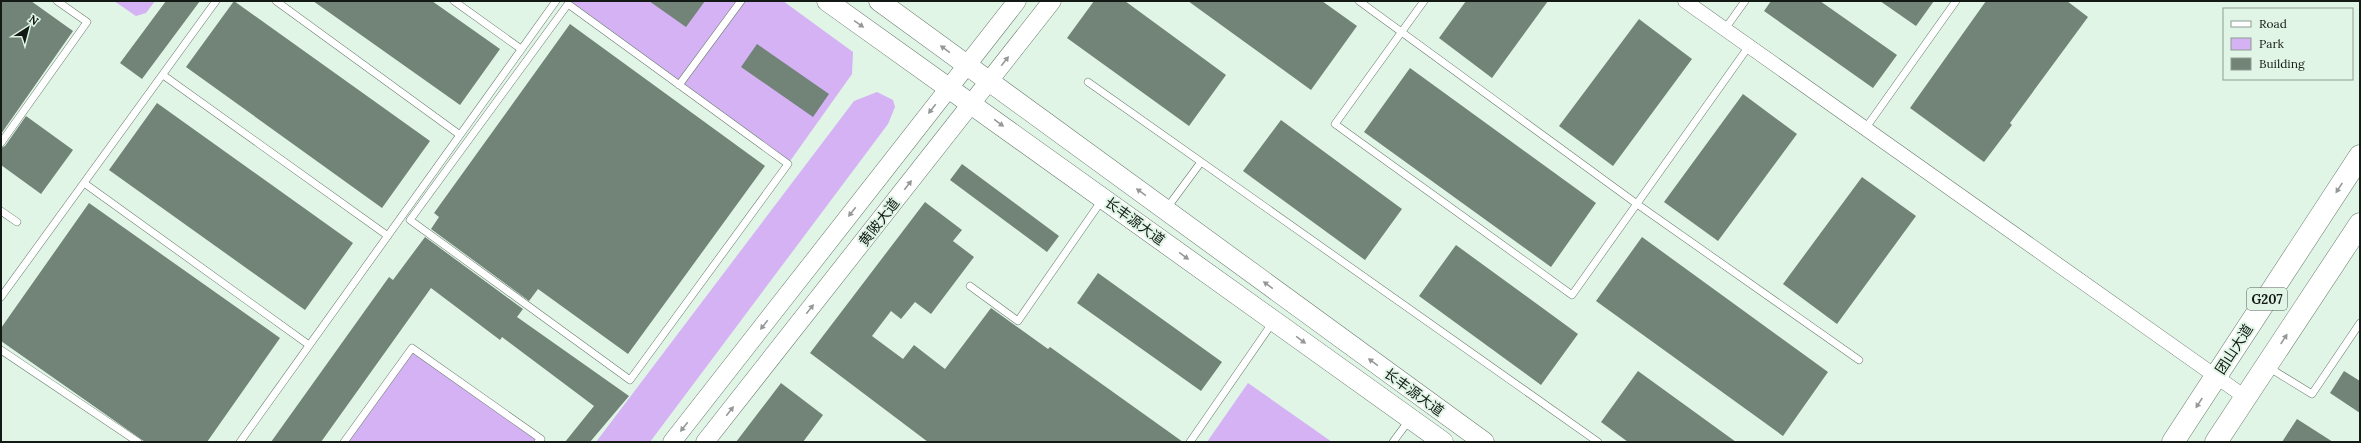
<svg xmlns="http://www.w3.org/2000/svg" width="2361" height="443" font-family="Lora,'Noto Sans SC',serif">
<rect width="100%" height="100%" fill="#e0f5e6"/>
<path fill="#d4b2f4" d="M114,1h41l-9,12 -10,3z
M570,1h213l70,51 -1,22 -64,90 -220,-160z
M877,92l16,8 2,7 -7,17 -238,318h-54l258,-341z
M412,348l129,91 -3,3h-194z
M1248,383l84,59h-125z"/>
<path fill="#728477" d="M1,1h30l42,30 -72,103z
M166,1h34l-58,78 -22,-16z
M234,1l196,140 -48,67 -196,-141z
M313,1h119l68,48 -40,56z
M649,1h56l-19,26z
M1094,1h31l101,74 -37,51 -122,-88z
M1188,1h134l35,25 -46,64z
M1466,1h82l-56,77 -53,-40z
M1771,1h49l77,54 -24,33 -109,-77z
M1880,1h54l-18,25z
M1986,1h81l21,16 -78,106 2,2 -28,37 -74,-54z
M1639,19l53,40 -79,107 -54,-40z
M570,24l195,142 -137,188 -90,-65 -9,12 -98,-72 8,-12 -5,-4z
M757,44l72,50 -16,23 -72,-50z
M1410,68l186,135 -45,64 -187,-135z
M1743,94l54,40 -79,107 -54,-39z
M157,103l196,140 -48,67 -196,-140z
M26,116l47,34 -32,44 -40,-29v-17l4,-2z
M1281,120l121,89 -37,51 -122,-89z
M962,164l97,72 -12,16 -97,-72z
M1862,177l54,39 -79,108 -54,-40z
M925,202l37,28 -9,11 21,16 -43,57 -16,-12 -14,17 -10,-8 -19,25 31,23 11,-14 31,24 46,-61 57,41 2,-2 133,95h-255l-118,-89z
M89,203l191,135 -73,104h-62l-144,-101v-13z
M425,237l98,72 -6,8 112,79 -39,46h-25l29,-36 -92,-69 -2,3 -69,-52 -110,154h-50l118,-165 4,3z
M1642,237l186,135 -45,64 -187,-135z
M1456,245l122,89 -37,51 -122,-89z
M1098,273l124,89 -21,29 -124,-88z
M1638,371l98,71h-108l-27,-20z
M2344,371l16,10v32l-30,-20z
M781,383l42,32 -20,27h-67z
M2297,419l36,23h-51z"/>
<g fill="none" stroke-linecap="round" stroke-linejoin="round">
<g stroke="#6a7c6f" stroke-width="8">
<path id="service" d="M276,1l184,134
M454,1l67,48
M1359,1l278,203 222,156
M1424,1l-89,123 237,171 177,-249
M568,4l220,160 -158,216 -220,-160z
M1725,29l20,-28
M163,75l225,161
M1088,82l510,360
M679,85l62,-84
M1865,129l91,-128
M1,143l86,-121 -30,-21
M84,183l225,162
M1167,208l34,-46
M1,211l16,11
M970,286l48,35 84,-121
M1,297l215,-296
M1,350l137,92
M2268,367l44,27 48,-71
M240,442l316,-441
M344,442l68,-94 129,91 -3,3
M1190,442l83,-120
M1393,442l17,-23"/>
</g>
<g stroke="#6a7c6f" stroke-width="15">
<path id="minor" d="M1685,1l560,396"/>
</g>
<g stroke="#6a7c6f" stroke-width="19">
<path id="tertiary" d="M672,442l345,-441
M705,442l347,-441"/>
</g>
<g stroke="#6a7c6f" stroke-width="21">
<path id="secondary" d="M827,1l616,441
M879,1l605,441"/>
</g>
<g stroke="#6a7c6f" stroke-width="23">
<path id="trunk" d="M2173,442l187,-286
M2216,442l144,-218"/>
</g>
<use href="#service" stroke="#fff" stroke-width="7"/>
<use href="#minor" stroke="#fff" stroke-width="14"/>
<use href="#tertiary" stroke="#fff" stroke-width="18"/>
<use href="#secondary" stroke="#fff" stroke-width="20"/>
<use href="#trunk" stroke="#fff" stroke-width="22"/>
</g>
<defs><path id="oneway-solid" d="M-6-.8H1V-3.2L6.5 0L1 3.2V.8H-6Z"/></defs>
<g fill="#959896">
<use href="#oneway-solid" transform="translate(859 24) rotate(35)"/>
<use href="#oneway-solid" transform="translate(945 49) rotate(-144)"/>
<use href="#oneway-solid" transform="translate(1005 61) rotate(-52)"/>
<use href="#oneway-solid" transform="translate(932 109) rotate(128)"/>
<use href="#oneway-solid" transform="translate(999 123) rotate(36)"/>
<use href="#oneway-solid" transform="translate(908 185) rotate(-52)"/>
<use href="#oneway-solid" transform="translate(2339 188) rotate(123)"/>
<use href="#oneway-solid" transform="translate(1141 192) rotate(-144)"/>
<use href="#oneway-solid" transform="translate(852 212) rotate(128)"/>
<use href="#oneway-solid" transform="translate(1184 256) rotate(36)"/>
<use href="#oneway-solid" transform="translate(1268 285) rotate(-144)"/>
<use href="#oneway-solid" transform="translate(810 309) rotate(-52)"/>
<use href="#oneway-solid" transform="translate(764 325) rotate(128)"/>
<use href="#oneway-solid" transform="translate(2284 339) rotate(-57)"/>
<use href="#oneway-solid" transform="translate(1301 340) rotate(36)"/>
<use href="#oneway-solid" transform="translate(1373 362) rotate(-144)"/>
<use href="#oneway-solid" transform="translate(2199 403) rotate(123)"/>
<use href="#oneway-solid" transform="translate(730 411) rotate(-52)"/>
<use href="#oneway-solid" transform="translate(684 427) rotate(128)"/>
</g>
<g text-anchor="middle" stroke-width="4" stroke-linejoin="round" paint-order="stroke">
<rect fill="#e0f5e6" stroke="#505c54" stroke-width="1" x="2247" y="288" width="40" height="22" rx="3"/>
<g font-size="13" font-weight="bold" fill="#131a15">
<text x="2267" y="304">G207</text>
</g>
<g font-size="14" fill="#131a15" stroke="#e0f5e6">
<text transform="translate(1135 221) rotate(36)" y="5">长丰源大道</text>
<text transform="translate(879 222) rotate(-52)" y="5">黄陂大道</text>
<text transform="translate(2234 349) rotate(-57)" y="5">团山大道</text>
<text transform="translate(1414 392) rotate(36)" y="5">长丰源大道</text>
</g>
</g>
<rect width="2361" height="443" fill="none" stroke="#131a15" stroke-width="4"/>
<rect x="2223" y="8" width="130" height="72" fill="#e0f5e6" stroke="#8e9d92"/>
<rect x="2231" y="21" width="20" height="6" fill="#ffffff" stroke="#8e9d92"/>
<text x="2259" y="28" font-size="12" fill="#131a15">Road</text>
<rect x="2231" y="38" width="20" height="12" fill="#d4b2f4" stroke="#8e9d92"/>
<text x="2259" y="48" font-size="12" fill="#131a15">Park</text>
<rect x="2231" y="58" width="20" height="12" fill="#728477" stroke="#8e9d92"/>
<text x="2259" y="68" font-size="12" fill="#131a15">Building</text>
<g transform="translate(28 28) rotate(36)" stroke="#e0f5e6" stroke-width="3" paint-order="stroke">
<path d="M0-3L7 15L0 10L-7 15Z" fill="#131a15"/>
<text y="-6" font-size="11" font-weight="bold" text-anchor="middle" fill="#131a15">N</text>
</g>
</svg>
